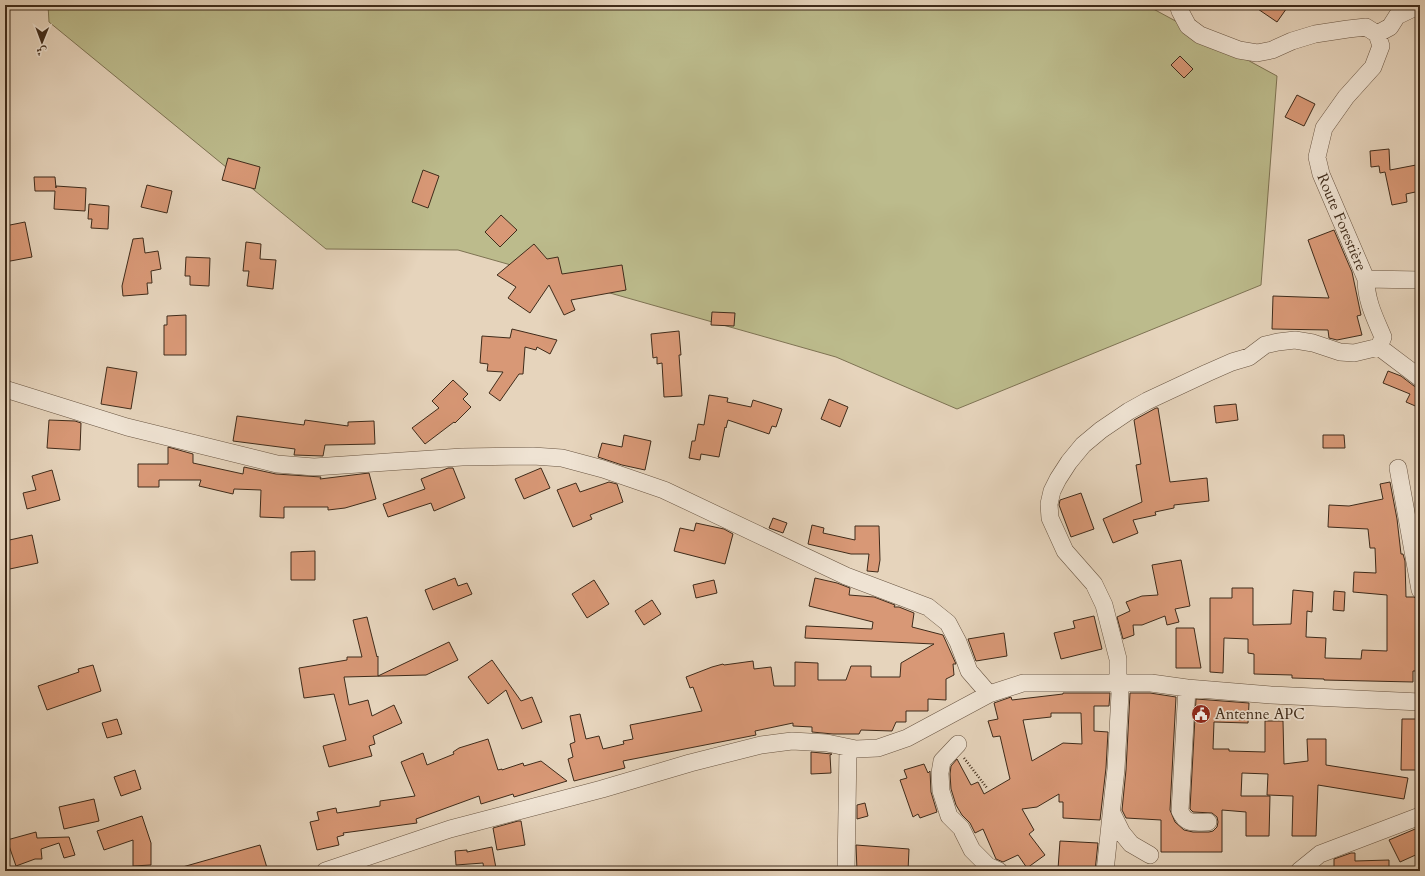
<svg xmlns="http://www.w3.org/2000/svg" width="1425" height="876" font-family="Cardo,Amiri,serif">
<rect width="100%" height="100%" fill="#e6d4bc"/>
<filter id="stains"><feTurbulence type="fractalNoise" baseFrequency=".005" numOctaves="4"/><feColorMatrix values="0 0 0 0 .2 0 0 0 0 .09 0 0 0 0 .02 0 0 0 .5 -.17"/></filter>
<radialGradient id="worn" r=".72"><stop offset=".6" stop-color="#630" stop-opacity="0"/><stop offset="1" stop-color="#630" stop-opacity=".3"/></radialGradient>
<path fill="#bcbb8c" stroke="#7e7353" d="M48,5h1098l131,71 -16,209 -304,124 -121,-52 -378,-107 -132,-1 -277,-227z"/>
<path fill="#d89876" stroke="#3f2b1a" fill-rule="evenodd" d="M1252,5h37l-12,17z
M1180,56l13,13 -9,9 -13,-13z
M1297,95l18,9 -11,22 -19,-9z
M1389,149l1,21 26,-5 4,19v7l-14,3 1,8 -15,3 -7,-33 -5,1 -1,-7 -8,1 -1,-16z
M228,158l32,9 -5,22 -33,-9z
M423,170l16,6 -11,32 -16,-6z
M34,177h21l1,11v-2l30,2 -1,23 -31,-2 1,-18h-20z
M147,185l25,6 -5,22 -26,-6z
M89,204l20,2 -1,23 -17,-1 1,-9h-4z
M501,215l16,15 -17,17 -15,-15z
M25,222l7,35 -27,5v-36z
M1334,230l18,42 9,43 -4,1 5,19 -25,5 -8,-2 -1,-8 -56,-1 1,-33 56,2 -21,-58z
M143,238l2,15 13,-2 3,18 -10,2 1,12h-5l1,11 -25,2 -1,-10 11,-47z
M246,242l15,2 -1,15 16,1 -3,29 -26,-3 2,-15h-6z
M534,244l13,15 11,-2 4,17 60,-9 4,25 -55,10 4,10 -11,5 -15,-30 -19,28 -22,-15 8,-11 -19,-12z
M186,257l24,1 -1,28 -19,-1v-9h-5z
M712,312l23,1 -1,13 -23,-1z
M186,315v40h-22v-30h3v-9z
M512,329l45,11 -7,14 -13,-7 -1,3 -11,-3 -2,27h-4l-19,27 -11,-8 14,-21 -16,-1 1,-7 -8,-1 2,-27 28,2z
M679,331l2,24h-2l3,41 -18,1 -2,-34 -5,1v-7l-4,1 -2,-24z
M107,367l30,5 -6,37 -30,-5z
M1388,371l13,5 13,10 6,2v20l-14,-6 4,-8 -27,-11z
M453,380l15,14 -5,5 8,8 -16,16 -1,-1 -29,22 -13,-16 27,-20 -7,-7z
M709,395l19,3 -1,4 24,5 2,-7 29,9 -6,18 -4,-1 -3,8 -41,-14 -2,8 -1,-1 -6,30 -18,-3 -1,6 -11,-2 3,-17h3l3,-17 6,1z
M829,399l19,8 -8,20 -19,-8z
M1236,404l2,16 -22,3 -2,-17z
M1156,408h2l12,74 37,-4 2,23 -35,4v3l-19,4 1,3 -23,5 5,13 -25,10 -10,-24 39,-17 -6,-37 5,-1 -7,-44z
M237,416l67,9 1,-5 43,6v-4l26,-1 1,23 -50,1 -2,11 -29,-1 1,-6 -62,-8z
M49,420l26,1 6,2 -1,27 -33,-2z
M624,435l27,6 -6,29 -23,-5 -24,-8 4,-14 20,4z
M1323,435h21l1,13h-22z
M168,447l25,7v9l50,11 1,-7 32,7 45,3 -1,2 49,-6 7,26 -31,9 -17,2v-3h-44v11l-24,-1 1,-27 -27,-1 -1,5 -34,-8 2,-6h-42v7h-21v-23h30z
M448,468h5l12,30 -31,13 -3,-8 -43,14 -5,-13 42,-15 -4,-10z
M541,468l9,20 -26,11 -9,-20z
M52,470l8,30 -33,9 -4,-16 13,-3 -4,-14z
M609,482l8,2 6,18 -33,13 2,4 -19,8 -16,-37 19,-7 4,9z
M1390,482l7,37 4,35h2l2,7 1,36h8l2,2v39h3l-1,33h-5v11l-89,-2v-1l-32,-1v-3l-38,-1v-20l-6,-1v-14l-24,-1 -1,35 -13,-1v-74h22v-10h21v37l38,-1 2,-34 20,2 -1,20 -5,-1 -1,26 20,1 -1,20 36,1 1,-9 25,1v-56l-34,-3 1,-20 22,1 -1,-25h-5l-2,-19 -40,-2 1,-22 20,1 34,-7 -3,-15z
M1081,493l13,36 -23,8 -12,-32 1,-5z
M773,518l14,5 -4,10 -14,-5z
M696,523l28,6 9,5 -8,30 -51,-13 6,-23 14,3z
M812,525l12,3 -1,5 32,7v-14h24l1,34 -2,12 -11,-1 2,-17h-18l-43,-10z
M32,535l6,28 -33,7v-29z
M315,551v29h-24v-28z
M1181,560l9,46 -15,3 4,13 -12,3 -2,-9 -23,9h-9l1,10 -11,4 -6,-22 13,-6 -4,-9 16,-6 16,-1 -6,-30z
M455,578l3,8 9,-3 5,11 -39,16 -8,-20z
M815,578l22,5 13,5 -1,7 25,2 21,8 -1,2h5l15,6 -2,14 31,8 13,29h-3l1,11 -8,4v21l-18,-1v12h-22v11h-10l-4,9 -31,-1 -2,4h-26l-21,-2v-5l-19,-1v-3l-38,8 1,4 -133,26 2,7 -51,13 -6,-22 5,-2 -3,-13 5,-2 -5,-26 10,-2 6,25 13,-3 4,13 21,-5 -1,-3 10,-2 -3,-14 72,-14 -9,-24 -3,1 -4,-11 26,-10 11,-3 1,1 29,-4 1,8 17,-2 3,19h21v-24l23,1v17h28l5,-14h20v11h29l1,-14 33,-19 -129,-6 1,-12 66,3 1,-7 -64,-16z
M594,580l15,24 -22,14 -15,-24z
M714,580l3,13 -21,5 -3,-13z
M1334,591l11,1 -1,19 -11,-1z
M652,600l9,14 -17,11 -9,-14z
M1094,616l8,33 -41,10 -7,-26 21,-5 -2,-7z
M367,617l10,40 1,-1v20l71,-34 9,18 -32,15 -82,2 5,28 19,-5 4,16 22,-11 8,18 -29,13 2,8 -6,2 3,10 -43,11 -6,-21 23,-6 -12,-46 -30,4 -5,-30 48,-8v-3h15l-9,-37z
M1176,628h18l7,40h-25z
M1004,633l3,23 -31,5 -8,-22z
M492,660l29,41 11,-4 10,25 -20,7 -16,-39 -18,14 -20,-27z
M93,665l8,26 -54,19 -9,-24 41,-14 -1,-3z
M1063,693h47l-1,13h-15v25l14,1 -2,36 -6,52 -37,-2v-16h-4v-8l-22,13 -15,2 12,21 -5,4 16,21 -18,13 -9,-13 -15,7 -7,-3 -13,-30 -8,4 -5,-10 -8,-8 -6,-10 -5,-16 -1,-15 1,-8 6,-7 14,26 7,-3 6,12 26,-15 -10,-43 -7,1 -5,-16 10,-2 -4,-16 17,-6 1,3 51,-6zM1051,713h30l1,31 -19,-1 -31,18 -9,-41 28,-3z
M1130,693h20l26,4 -6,113 5,12 9,8 9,2h16l4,-1 4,-4 1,-5 -1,-5 -5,-4 -19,-1 -3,-3 6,-110 53,4 -1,20 -34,-1 -1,27h16v2l36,1v-31h18l1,43 24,-3 -1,-22h19v26l82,13 -4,21 -86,-14 -2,51h-24l1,-40 -26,-1 1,-21 -26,-1 -1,23h29l-1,40h-23v-24l-24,-2v42h-61v-32l-35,-2 -4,-8 4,-40z
M117,719l5,15 -15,4 -5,-15z
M1402,719h18v51h-19z
M488,739l10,31 4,-1v1l21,-7 1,3 17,-5 26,20 -53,16 -1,-3 -32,10 -2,-8 -63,23 1,4 -74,10 1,2 -7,2 2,8 -22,5 -7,-28 9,-2 -2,-8 19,-4 1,5 43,-7v-5l35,-5 -14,-34 22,-9 4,12 27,-11 -1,-2 6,-4z
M811,752l21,2 -2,1 1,18 -20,1z
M924,764l4,9 2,-2 1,21 6,20 -17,6 -2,-4 -5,3 -13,-37 7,-2 -3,-8z
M135,770l6,19 -20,7 -7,-19z
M94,799l5,22 -35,8 -5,-22z
M865,803l3,13 -11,3v-14z
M142,816l9,27v22l-18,1v-26l-29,10 -7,-19z
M518,821h3l4,24 -28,5 -4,-22z
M1420,827v26l-20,9 -11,-22z
M36,832l1,6 32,-1 6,18 -11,3 -5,-15 -18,6 1,10h-7l-19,7 -9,-26z
M1060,841l38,2 -3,28 -37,-2z
M260,845l8,26h-88l-1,-3z
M856,845l53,4 -1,22h-51z
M492,847l4,21 -12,2 -1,-7 -27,2 -1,-14 12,-1v2z
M1351,853h4v8l34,-1v11h-55v-12z"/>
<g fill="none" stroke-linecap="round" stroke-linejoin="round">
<g stroke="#695542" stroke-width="18">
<path id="minor" d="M1377,34l13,-7 7,-11 23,-11
M1366,279l54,1
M1379,347l41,31
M5,389l122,38 150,37 37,3 148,-10 71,-1 29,2 41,11 61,21 182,86 82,31 20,16 10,19 11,29 20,23
M1398,468l22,122
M1187,688l-7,123c6,14 14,11 28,11
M958,744l-16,17 -2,12 1,18 8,25 12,12 11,22 16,16 11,5
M1112,813l10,20 9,11 19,11
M325,871l125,-42 152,-40 88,-26 71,-18 31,-4 35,2 29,6 22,-1 29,-10 82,-44 34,-11h128l36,5 84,7 149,7
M846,871l2,-123
M1105,871l11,-102 4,-76 -2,-11v-23l-14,-54 -10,-21 -29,-33 -15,-33 -1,-14 3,-13 6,-12 11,-17 14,-17 18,-15 28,-19 18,-10 60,-28 25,-11 17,-5 16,-12 13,-3 17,-2 18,3 27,9 14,1 25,-6 4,-10c-8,-19 -17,-36 -17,-58l-45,-105 -4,-17 7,-29 22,-31 27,-30 8,-21 -4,-12 -11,-7 -18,2 -33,5 -23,7 -20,9 -15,3 -18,-3 -39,-15 -12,-9 -8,-15 -2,-6
M1299,871l21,-17 100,-38"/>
</g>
<path stroke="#3f2b1a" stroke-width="2.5" stroke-dasharray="1 2" stroke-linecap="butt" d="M964,758l23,30"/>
<use href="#minor" stroke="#efe3d3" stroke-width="17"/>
</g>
<defs>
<g id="civic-disc" transform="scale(1)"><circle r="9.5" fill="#8f2418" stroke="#efe3d3"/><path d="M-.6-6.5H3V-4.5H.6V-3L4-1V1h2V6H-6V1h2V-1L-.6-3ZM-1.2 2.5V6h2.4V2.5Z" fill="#fff"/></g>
</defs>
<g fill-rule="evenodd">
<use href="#civic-disc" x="1201" y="714"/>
</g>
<g text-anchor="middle" stroke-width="3.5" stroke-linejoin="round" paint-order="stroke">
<g font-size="15" fill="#3f2b1a" stroke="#efe3d3">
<text transform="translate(1342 222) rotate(67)" y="5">Route Forestière</text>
</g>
<g font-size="15" fill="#3f2b1a" stroke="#efe3d3" text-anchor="start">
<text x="1215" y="719">Antenne APC</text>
</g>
</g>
<rect width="1425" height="876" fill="none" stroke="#e6d4bc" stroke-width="20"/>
<rect x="6" y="6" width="1413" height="864" fill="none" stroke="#3f2b1a" stroke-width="2"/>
<rect x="10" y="10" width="1405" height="856" fill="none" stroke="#3f2b1a"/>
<g transform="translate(42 42) rotate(181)" stroke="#efe3d3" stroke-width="3" paint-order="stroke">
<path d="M0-3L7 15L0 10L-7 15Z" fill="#3f2b1a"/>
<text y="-6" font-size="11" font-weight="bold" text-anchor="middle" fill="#3f2b1a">ش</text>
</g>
<rect width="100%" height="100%" filter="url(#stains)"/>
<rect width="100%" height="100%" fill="url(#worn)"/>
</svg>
